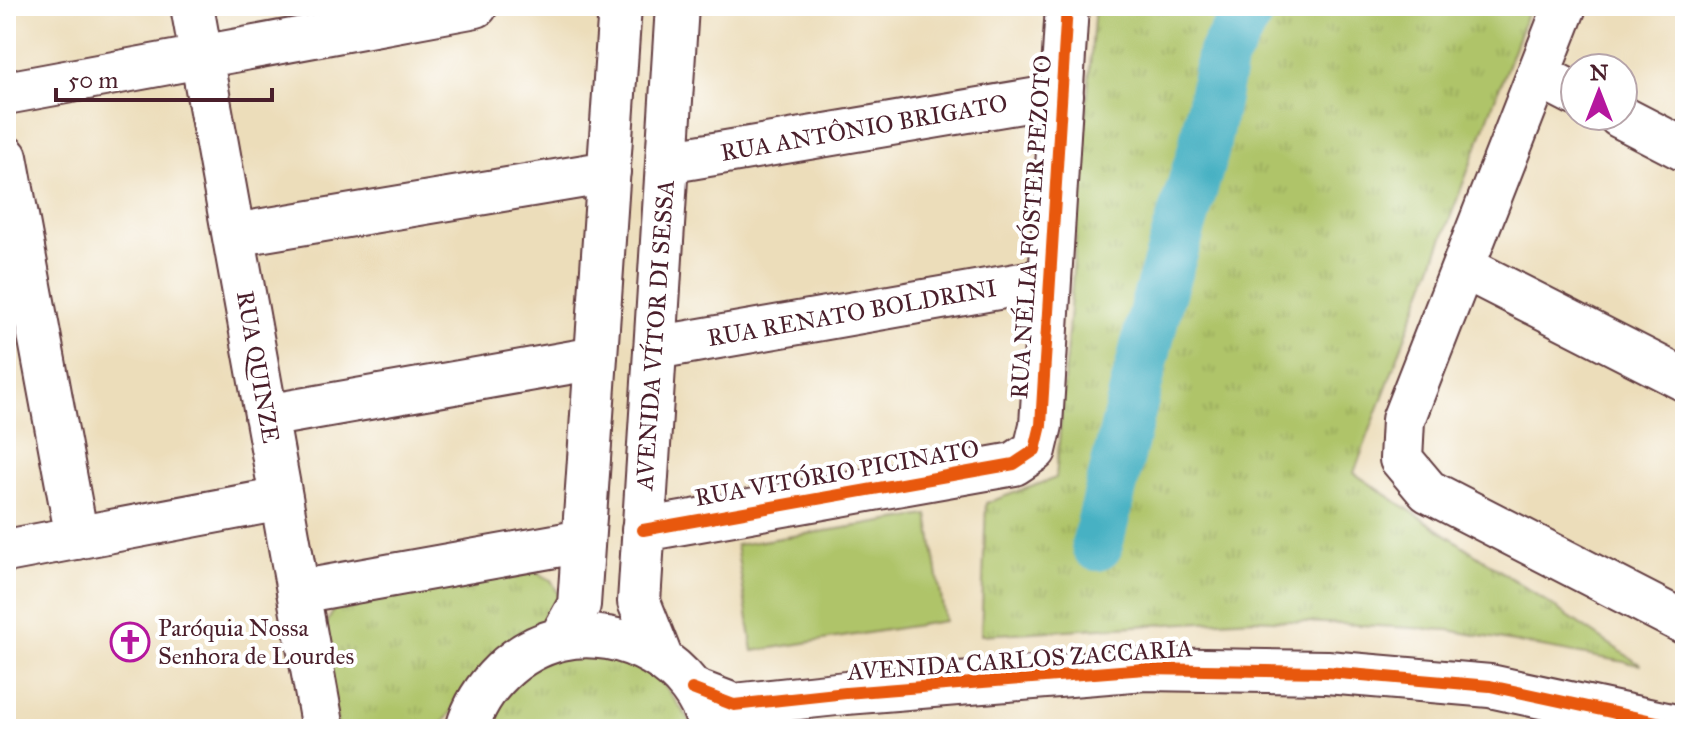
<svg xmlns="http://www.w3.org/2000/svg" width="1691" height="735" font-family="'IM FELL Great Primer',serif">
<defs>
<pattern id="grass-tufts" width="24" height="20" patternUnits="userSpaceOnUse" patternTransform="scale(2)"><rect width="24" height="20" fill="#afc469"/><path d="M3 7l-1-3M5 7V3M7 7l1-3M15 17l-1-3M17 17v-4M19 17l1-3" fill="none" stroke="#98a85b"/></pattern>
</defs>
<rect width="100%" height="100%" fill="#fff"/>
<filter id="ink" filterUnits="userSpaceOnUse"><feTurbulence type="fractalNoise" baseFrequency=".0125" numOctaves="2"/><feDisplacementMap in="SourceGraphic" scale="16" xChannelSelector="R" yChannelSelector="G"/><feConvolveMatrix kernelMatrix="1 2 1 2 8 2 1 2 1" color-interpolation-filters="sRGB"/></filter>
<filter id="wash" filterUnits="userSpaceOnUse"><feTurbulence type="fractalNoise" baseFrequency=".006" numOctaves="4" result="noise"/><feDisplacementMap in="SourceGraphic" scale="32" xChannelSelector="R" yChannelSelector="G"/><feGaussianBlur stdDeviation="1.8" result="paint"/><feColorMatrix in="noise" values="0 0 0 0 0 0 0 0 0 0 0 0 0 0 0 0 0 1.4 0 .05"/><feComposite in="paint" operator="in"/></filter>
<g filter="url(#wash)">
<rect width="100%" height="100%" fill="#ecddba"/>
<path fill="url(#grass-tufts)" stroke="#7c724a" stroke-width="2" d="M1095,6h435l-176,467 287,192 -193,-35 -194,-11 -273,16 5,-132 70,-25z
M527,568l24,12 12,22 -7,20 -100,84 -18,23h-100l-17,-95 18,-34z
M592,650l61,20 43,59h-214l2,-8 49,-57z"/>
<path fill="#afc469" stroke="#7c724a" stroke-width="2" d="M928,515l17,106 -192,30 -17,-106z"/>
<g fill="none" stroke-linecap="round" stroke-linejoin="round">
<path stroke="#46b1c3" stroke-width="52" d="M1097,545l60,-243 46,-150 19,-95 29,-51"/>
</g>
</g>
<g filter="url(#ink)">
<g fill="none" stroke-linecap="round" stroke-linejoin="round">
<g stroke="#623c40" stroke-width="46">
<path id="minor" d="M192,6l131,723
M1565,6l-162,414 -2,39 27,32 257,132
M1538,75l37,19
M6,93l470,-87
M1619,116l66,34
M6,157l71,381
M667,162l395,-67
M234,235l375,-63
M1463,267l222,113
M655,348l395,-69
M266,416l330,-58
M643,530l371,-66 21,-14 6,-25 26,-419
M6,551l275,-52
M298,592l285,-51
M560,639l19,-34 41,-599
M662,660l-23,-58 38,-596
M692,689l42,16 112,-12 299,-24 182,3 163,14 195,42
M467,729c12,-43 50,-80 94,-90 62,-14 135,26 149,90"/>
</g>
<use href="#minor" stroke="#fff" stroke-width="42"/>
<g stroke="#fff" stroke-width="17">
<path id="cycleway" d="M643,530l371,-66 21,-14 6,-25 26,-419
M692,689l42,16 112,-12 299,-24 182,3 163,14 195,42"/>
</g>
<use href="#cycleway" stroke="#e8590c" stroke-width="12"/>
</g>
</g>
<defs>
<g id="church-ring" transform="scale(2)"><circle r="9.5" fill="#fff" stroke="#b5179e" stroke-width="1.5"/><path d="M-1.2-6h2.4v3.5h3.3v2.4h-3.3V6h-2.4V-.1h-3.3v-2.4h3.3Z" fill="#b5179e"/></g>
</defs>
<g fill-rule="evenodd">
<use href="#church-ring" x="130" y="642"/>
</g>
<g text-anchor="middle" stroke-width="8" stroke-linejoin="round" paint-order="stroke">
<g font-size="24" fill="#4a1f2b" stroke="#fff">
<text transform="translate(864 128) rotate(-10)" y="8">RUA ANTÔNIO BRIGATO</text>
<text transform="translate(1031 227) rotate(-86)" y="8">RUA NÉLIA FÓSTER PEZOTO</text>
<text transform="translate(852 313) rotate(-10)" y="8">RUA RENATO BOLDRINI</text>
<text transform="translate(655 335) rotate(-86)" y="8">AVENIDA VÍTOR DI SESSA</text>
<text transform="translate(258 367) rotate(80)" y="8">RUA QUINZE</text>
<text transform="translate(837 473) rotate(-10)" y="8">RUA VITÓRIO PICINATO</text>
<text transform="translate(1020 660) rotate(-4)" y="8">AVENIDA CARLOS ZACCARIA</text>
</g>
<g font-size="24" fill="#4a1f2b" stroke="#fff" text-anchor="start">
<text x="158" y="636">Paróquia Nossa<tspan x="158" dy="28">Senhora de Lourdes</tspan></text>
</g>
</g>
<rect width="1691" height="735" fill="none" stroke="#fff" stroke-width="32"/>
<g transform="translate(1599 92)"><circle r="38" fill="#ffffff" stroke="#b7a5aa" stroke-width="2"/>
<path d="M0-6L14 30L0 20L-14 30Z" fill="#b5179e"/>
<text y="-12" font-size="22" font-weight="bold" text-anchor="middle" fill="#4a1f2b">N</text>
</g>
<path d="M56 88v12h216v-12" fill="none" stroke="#4a1f2b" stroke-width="4"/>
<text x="68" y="88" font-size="24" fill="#4a1f2b" stroke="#ffffff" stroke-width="6" paint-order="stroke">50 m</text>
</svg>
